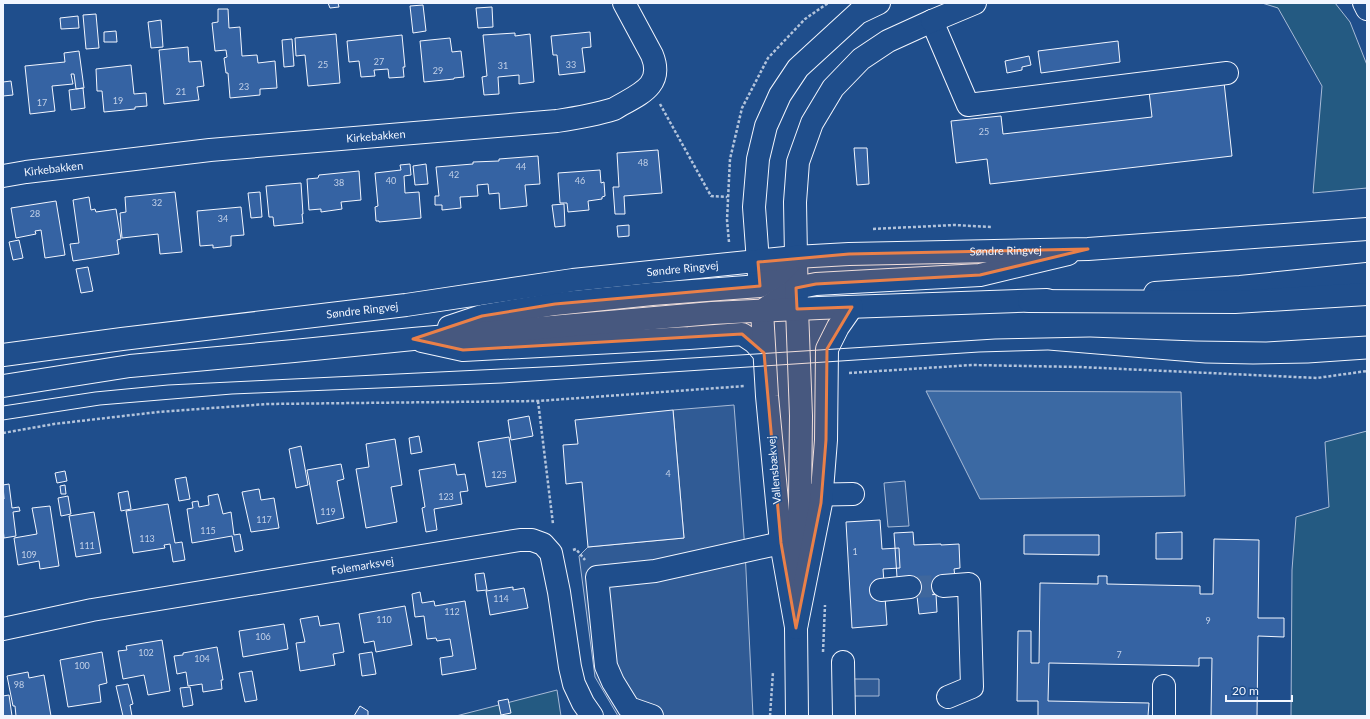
<svg xmlns="http://www.w3.org/2000/svg" width="1370" height="719" font-family="Lato,sans-serif">
<rect width="100%" height="100%" fill="#1f4e8c"/>
<path fill="#245a82" stroke="#a8bbd7" d="M1262,3h73l15,19 17,43v123l-54,5 9,-107 -44,-78z
M1367,431v285h-76l1,-146 4,-53 33,-10 -4,-65z
M557,690l4,26h-105z"/>
<path fill="#305b95" stroke="#a8bbd7" d="M734,405l11,145 8,166h-135l-23,-39 -16,-121 9,-9 96,-9 -11,-128z
M905,481l4,45 -21,1 -4,-44z
M850,679h29v17h-29z"/>
<path fill="#3b69a3" stroke="#a8bbd7" d="M926,391l255,1 4,104 -205,3z"/>
<path fill="#3563a3" stroke="#f2f6ff" d="M328,3h11h-1l1,4 -9,1z
M423,5l3,26 -13,2 -3,-27z
M492,7l1,20 -15,1 -2,-20z
M218,9h10l1,19 11,-1 2,29 15,-1 1,8 17,-2 2,27 -17,1v6l-30,3 -2,-25h-2l-2,-15 3,-1 -1,-7 -11,1 -3,-28 6,-1z
M96,14l3,34 -13,1 -3,-34z
M78,16l1,12 -18,1 -1,-11z
M161,20l2,27 -12,1 -3,-26z
M116,31l1,11h-13v-10z
M590,32l1,15 -9,1 3,24 -26,3 -2,-20h-4l-2,-19z
M515,33v3l15,-2 4,48 -15,2v-9l-21,2 1,17 -15,1 -2,-18 5,-1 -4,-41z
M336,34l4,49 -32,3 -3,-31 -9,1 -1,-18z
M402,35l3,32h-2l1,10 -15,1 -1,-9 -14,1 1,6 -14,1 -2,-16 -10,1 -2,-21z
M450,38l2,14 9,-1 3,26 -10,1v1l-30,3 -4,-41z
M292,39l2,27 -10,1 -2,-27z
M1118,41l2,21 -79,11 -3,-22z
M188,47l1,15 12,-1 3,25 -7,1 2,13 -35,4 -5,-54z
M79,51l5,37 -8,1 -2,-15h-3l2,10 -21,2 3,25 -25,3 -5,-48 40,-4 -1,-9z
M1029,56l2,9 -9,2v3l-15,3 -2,-12z
M131,65l3,29 12,-1 1,13 -12,1v2l-31,3 -2,-21h-5l-1,-22z
M11,81l2,14 -10,1v6v-20z
M1224,82l8,74 -242,28 -3,-25 -31,4 -5,-42 50,-5 2,18 149,-17 -3,-26z
M83,88l2,20 -14,2 -2,-20z
M854,148h13l2,36 -12,1z
M658,150l4,43 -38,3 1,18h-10l-2,-27h6l-2,-34z
M538,156l2,28 -15,1 2,21 -27,3 -1,-16 -10,1 -1,-10 -11,1 1,11 -18,1 1,11 -19,2v-5h-7v-9h4l-3,-29 37,-3v-2l26,-1v-2z
M410,164l1,11 -7,1 1,17 14,-1 2,26 -42,4v-1h-3l-1,-14 3,-1 -3,-33 26,-3 -1,-5z
M426,164l2,20 -13,1 -2,-19z
M600,170l1,13 3,-1 1,14 -3,1v2l-14,2 1,9 -21,2 -1,-9h-7l-2,-30z
M359,171l2,29 -20,2 1,7 -21,3v-3l-12,1 -2,-31 11,-1 1,-3z
M301,183l2,31h-1l1,9 -29,3 -1,-9h-4l-3,-31z
M175,192l7,60 -22,2 -2,-20 -36,4 -2,-25 6,-1 -1,-15z
M260,192l2,25 -11,1 -3,-25z
M89,197l2,13 4,-1 1,3 20,-3 5,30 -4,1 2,14 -46,7 -3,-17 9,-1 -6,-43z
M56,201l9,54 -20,3 -4,-28 -6,1 1,3 -20,4 -5,-30z
M564,204l1,22 -10,1 -3,-22z
M241,207l3,28 -13,1v10l-18,2v-3l-13,1 -3,-35z
M629,225v11l-11,1 -1,-11z
M19,240l4,18 -10,2 -4,-18z
M88,267l5,24 -12,2 -5,-24z
M673,410l11,128 -96,9 -6,-65 -16,2 -3,-39 15,-1 -3,-24z
M529,416l4,20 -22,4 -3,-20z
M419,436l3,16 -11,2 -2,-16z
M509,437l7,45 -30,5 -8,-45z
M395,439l7,46 -11,2 6,35 -31,6 -10,-59 13,-2 -3,-23z
M301,446l7,39 -12,3 -7,-39z
M341,464l3,15 -7,2 7,37 -27,6 -10,-54z
M455,464l2,11 8,-1 3,17 -8,1 2,12 -28,5 3,21 -11,2 -4,-24 3,-1 -6,-37z
M65,471l2,10 -10,2 -2,-10z
M186,477l4,22 -11,2 -4,-22z
M9,484l3,24 7,-1 1,4 -7,1 3,24 -12,2 -1,-10v-29h1l-1,-14z
M65,485l1,9h-5l-1,-8z
M259,489l2,11 13,-2 5,30 -28,4 -9,-40z
M128,491l3,18 -10,2 -3,-18z
M218,494l5,20 8,-2 3,23 6,-1 3,16 -8,2 -3,-16 -40,7 -5,-34 6,-1 -1,-6 6,-1 1,6 10,-2 -1,-9z
M68,496l3,18 -10,2 -3,-18z
M168,504l7,39 7,-1 3,18 -12,2 -3,-18 -6,1 1,3 -32,5 -7,-42z
M50,506l9,60 -19,3 -1,-8 -21,4 -4,-27 23,-4 -5,-26z
M94,512l7,41 -25,4 -7,-41z
M880,520l2,29 17,-1 1,20 -17,1 4,56 -35,3 -6,-106z
M913,532l1,13 27,-1v1l18,-1 1,24 -6,1 1,8 -11,17 -34,2 -13,-19 -3,-44z
M1182,532v27h-26v-26z
M1024,535h75v20l-75,-1z
M1214,539l45,1 -1,78h26v19l-26,-1 -1,80h-46l1,-58h-13v8l-150,-3 -1,38 101,2 -1,13h-110v-15h-21l1,-70h13v32h8l1,-80 58,1v-8h9v8l93,2v8h13z
M484,573l3,17 -10,1 -2,-17z
M513,587v3l11,-2 4,20 -38,7 -4,-24z
M420,592l2,11 12,-2 1,5 30,-5 11,68 -34,6 -2,-17 13,-2 -3,-17 -13,2 -1,-3 -9,1 -3,-23 -9,1 -3,-23z
M936,594l1,18 -18,2 -2,-18z
M405,606l7,39 -36,7 -2,-11 -10,2 -5,-29z
M318,616l2,10 19,-3 5,29 -11,2 2,11 -35,6 -4,-28 9,-1 -5,-23z
M284,624l4,25 -45,8 -4,-26z
M162,640l8,51 -22,4 -4,-20 -21,4 -5,-28 9,-1 -1,-4z
M217,647l6,33h-2l1,9 -19,3 -1,-8 -14,2 -2,-14 -9,2 -3,-18 9,-1v-2z
M102,652l5,31 -8,2 2,17 -33,5 -8,-47z
M372,652l4,22 -14,2 -3,-22z
M252,671l5,29 -12,2 -6,-29z
M28,672l1,6 15,-3 7,41h-35l-1,-10h-2l-6,-30z
M128,684l5,20 -3,1 2,11h-9l-7,-30z
M190,687l3,18 -10,2 -3,-19z
M9,695l3,21h-9v-20z
M508,699l3,14 -10,2 -3,-14z
M360,706l8,5v5h-14z"/>
<g fill="none" stroke-linecap="round" stroke-linejoin="round">
<path stroke="#3f679d" stroke-width="22" stroke-dasharray="22 11" stroke-linecap="butt" d="M910,587l33,-1"/>
<g stroke="#f2f6ff" stroke-width="24">
<g id="minor">
<path d="M932,21l36,84 259,-32"/>
<path id="s1" d="M3,176l23,-4 184,-22 347,-29c20,-3 38,-6 57,-12 23,-14 51,-22 38,-54l-28,-52"/>
<path d="M422,341l41,9 226,-12 53,-4 12,8 10,11"/>
<path d="M802,495l51,-1"/>
<path d="M943,586l26,-2 3,103 -24,10"/>
<path d="M881,590l29,-3"/>
<path d="M796,627l-15,-84 -14,-147 -5,-85 17,-12 17,-11 20,-4 164,-9 88,-21"/>
<path id="s2" d="M3,629l89,-19 428,-70h12l11,4 8,9 8,39 11,75 4,17 9,19 9,13"/>
<path d="M843,662l1,54"/>
<path d="M1164,686v30"/>
<path d="M652,716l-23,-8 -16,-26 -7,-16 -9,-89 58,-6 126,-28"/>
<path d="M797,716l-1,-88 3,-41 2,-171 -4,-107"/>
</g>
</g>
<g stroke="#f2f6ff" stroke-width="24">
<g id="major">
<path d="M759,276l-5,-69 4,-48 8,-33 14,-31 18,-27 60,-55 21,-10"/>
<path d="M1155,293l85,-6 127,-13"/>
<path d="M797,309l-2,-107 3,-40 14,-39 21,-35 28,-29 27,-18 44,-20"/>
<path d="M449,327l33,-11 73,-12 97,-10 108,-8 20,-13 15,-16"/>
<path id="s3" d="M3,355l119,-16 284,-34 167,-25 222,-23 54,-3 239,-5 279,-20"/>
<path d="M3,386l127,-20 164,-15 119,-12 299,-26 107,-5 228,-8"/>
<path d="M796,628l25,-125 5,-63 1,-91 11,-22 14,-20"/>
</g>
</g>
<g stroke="#f2f6ff" stroke-width="24">
<path id="highway" d="M1364,3l3,6
M932,21l43,-18
M1029,301l206,1 132,-8"/>
</g>
<path stroke="#b3c4dc" stroke-width="2.5" stroke-dasharray="3 2" stroke-linecap="butt" d="M660,104l51,92 16,1
M873,229l81,-4 38,2
M729,242l-2,-22 3,-61 12,-51 26,-50 37,-39 23,-16
M849,373l123,-8 108,2 237,11 50,-7
M538,401l15,123
M3,433l51,-9 104,-12 109,-8 271,-3 207,-15
M573,550l3,-1 9,11
M823,652l2,-47
M770,716l3,-44"/>
<use href="#minor" stroke="#1f4e8c" stroke-width="22"/>
<use href="#major" stroke="#1f4e8c" stroke-width="22"/>
<use href="#highway" stroke="#1f4e8c" stroke-width="22"/>
<path stroke="#f2f6ff" stroke-width="1" d="M3,406l92,-14 73,-7 396,-19 431,-27 95,-2 106,4 70,1 101,-6
M3,420l97,-15 132,-11 270,-11 477,-31 69,-2 157,13 48,1 55,-1 59,-4"/>
</g>
<path fill="#ea8049" fill-opacity="0.2" stroke="#ea8049" stroke-width="3" stroke-linejoin="round" d="M1088,249l-108,26 -164,9 -20,4 1,21 55,-2 -25,42 -1,91 -5,63 -25,125 -15,-85 -17,-190 -22,-19 -279,16 -50,-11 69,-23 73,-12 205,-18 -2,-24 91,-8z"/>
<g text-anchor="middle" stroke-width="3" stroke-linejoin="round" paint-order="stroke">
<g font-size="9" fill="#c3d1e8">
<text x="379" y="65">27</text>
<text x="323" y="68">25</text>
<text x="571" y="68">33</text>
<text x="503" y="69">31</text>
<text x="438" y="74">29</text>
<text x="244" y="90">23</text>
<text x="181" y="95">21</text>
<text x="118" y="104">19</text>
<text x="42" y="106">17</text>
<text x="984" y="135">25</text>
<text x="643" y="166">48</text>
<text x="521" y="170">44</text>
<text x="454" y="178">42</text>
<text x="391" y="184">40</text>
<text x="580" y="184">46</text>
<text x="339" y="186">38</text>
<text x="157" y="206">32</text>
<text x="35" y="217">28</text>
<text x="223" y="222">34</text>
<text x="668" y="477">4</text>
<text x="499" y="478">125</text>
<text x="446" y="500">123</text>
<text x="328" y="515">119</text>
<text x="264" y="523">117</text>
<text x="208" y="534">115</text>
<text x="147" y="542">113</text>
<text x="87" y="549">111</text>
<text x="855" y="555">1</text>
<text x="29" y="558">109</text>
<text x="501" y="602">114</text>
<text x="452" y="615">112</text>
<text x="384" y="623">110</text>
<text x="1208" y="624">9</text>
<text x="263" y="640">106</text>
<text x="146" y="656">102</text>
<text x="1119" y="658">7</text>
<text x="202" y="662">104</text>
<text x="82" y="669">100</text>
<text x="19" y="688">98</text>
</g>
<g font-size="11" fill="#f2f6ff" stroke="#1f4e8c">
<text dy="4" stroke="none"><textPath href="#s1" startOffset="375">Kirkebakken</textPath></text>
<text dy="4" stroke="none"><textPath href="#s1" startOffset="51">Kirkebakken</textPath></text>
<text dy="4" stroke="none"><textPath href="#s3" startOffset="1009">Søndre Ringvej</textPath></text>
<text dy="4" stroke="none"><textPath href="#s3" startOffset="685">Søndre Ringvej</textPath></text>
<text dy="4" stroke="none"><textPath href="#s3" startOffset="362">Søndre Ringvej</textPath></text>
<text transform="translate(774 470) rotate(-95)" y="4">Vallensbækvej</text>
<text dy="4" stroke="none"><textPath href="#s2" startOffset="365">Folemarksvej</textPath></text>
</g>
</g>
<rect width="1370" height="719" fill="none" stroke="#f2f6ff" stroke-width="8"/>
<path d="M1226 695v6h66v-6" fill="none" stroke="#f2f6ff" stroke-width="2"/>
<text x="1232" y="695" font-size="12" fill="#f2f6ff" stroke="#1f4e8c" stroke-width="3" paint-order="stroke">20 m</text>
</svg>
